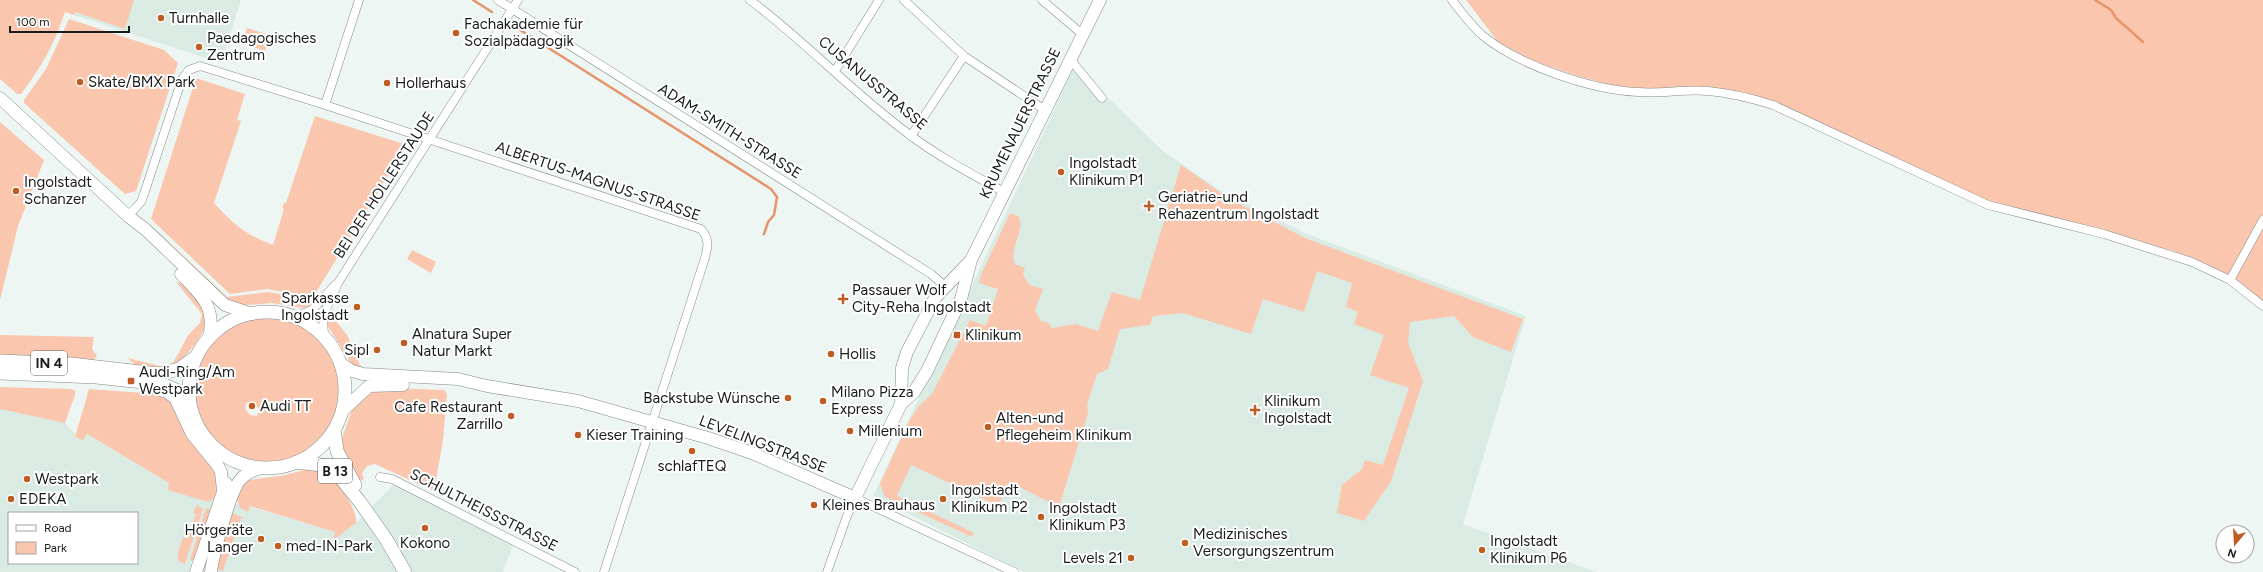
<svg xmlns="http://www.w3.org/2000/svg" width="2263" height="572" font-family="Figtree,sans-serif">
<rect width="100%" height="100%" fill="#edf6f2"/>
<path fill="#daebe4" fill-rule="evenodd" d="M79,0h162l-20,63 -147,-48z
M1075,66l88,85 55,38 89,45 219,82 -63,208 133,48h-572l-151,-76z
M0,409l65,14 10,11v4l12,-4 82,49 166,49 -1,6 21,-14 39,-40 119,61 -10,27h-503zM9,513h128v50h-128z"/>
<path fill="#fac6ad" fill-rule="evenodd" d="M0,0h134l-9,29 -50,-17 -1,3 -9,-3c-10,31 -24,56 -44,82h-4l-17,-15z
M1466,0h797v302l-46,-32 -43,-19 -158,-40 -52,-19 -192,-91 -36,-10 -31,-3 -55,2 -35,-4 -41,-11 -43,-15 -33,-18z
M69,19l95,31 14,13 -42,128 -11,3 -101,-91v-3l22,-31z
M247,28l23,7 -5,16 -23,-8z
M196,78l49,16 -8,26 4,1 -27,82c19,21 32,32 59,42l11,-36 -2,-1 2,-5h2l29,-87 92,29 -94,152 -46,-8 -37,5 -79,-75z
M0,122l44,38 -26,66 -18,74z
M1181,165l47,33 77,40 218,81 -12,33 -38,-15 -19,-21 -44,6 -2,21 15,38 -32,100 -27,40 -27,-8 5,-28 20,-16 3,-9 18,5 26,-77 -39,-13 14,-40 -30,-11 4,-12 -12,-5 6,-24 -35,-12 -13,41 -41,-13 -12,35 -68,-21 -30,3 -3,9 -30,4 -12,40 -11,5 -10,30 1,9 -29,94 -50,-25 -11,24 -87,-41 -14,31 77,37 -2,4 -87,-40 -5,-13 29,-63 10,-15 13,-12 38,-74 16,6 12,-37 -19,-6 1,-6 30,-64 9,4c6,16 -11,31 -4,47l10,4 -2,6 6,11 14,4 -8,21 6,11 8,2 3,5 24,-4 22,7 14,-39 28,8z
M156,230l71,67 41,-5 24,4 23,7 -4,3 -8,2 -31,-5 -37,3 -82,-73z
M412,250l24,12 -5,11 -24,-14z
M176,282c7,1 12,7 17,12 5,5 12,13 14,20 2,19 -23,45 -37,55l-33,-3 -10,-8 37,9 9,-4 16,-29 11,-11 2,-9z
M328,311l19,24 13,30 7,5 -13,-4 -3,-3 -24,-38z
M267,317c102,9 92,147 -1,146 -91,-1 -99,-137 1,-146zM251,402l8,7 -2,7 -7,-1 -5,-6 1,-6z
M0,335l94,2 -2,12 5,7 -5,5 -92,-5z
M0,387l69,2 6,1v5l-10,28 -65,-14z
M387,388l57,2 3,4 -4,46 -9,51 -59,-27 -8,2 -5,7 2,6 -6,2 -18,-37 13,-37 9,-13z
M89,389l55,4 1,-3 24,8 44,67 6,20 -3,12 -8,5 -40,-12 1,-7 -82,-49 -4,6 -8,-3z
M308,469c6,0 14,0 19,3 9,5 32,41 29,51l-20,15h-2l1,-6 -85,-26 -2,6 -8,-4 -3,-9 7,-16 5,-3 36,-5z
M197,505l6,4 -18,55 -7,-3v-8l5,-16 5,2 8,-25 -3,-1z
M206,508l6,2 -17,52 -5,-2z
M232,513l14,6 -5,-1 -18,53 -7,-2v-3z"/>
<g fill="none" stroke-linecap="round" stroke-linejoin="round">
<path stroke="#e5946c" stroke-width="2.5" d="M473,0l19,12
M2095,0l16,10 5,8 27,24
M517,28l254,161 6,8 -3,18 -6,7 -4,12"/>
<g stroke="#838c88" stroke-width="9">
<path id="street" d="M498,0l433,274 15,13
M750,0c56,42 104,94 160,135 29,22 62,39 94,57
M904,0l60,56 81,54
M1042,0l40,34
M1452,0c9,12 19,25 30,35 36,30 109,55 156,57 23,2 46,-3 70,-1 22,2 43,7 65,14l215,100 116,29 88,28 38,18 33,26
M1070,59l32,39
M835,71l44,-71
M325,105l34,-105
M911,136l53,-80
M128,216l13,-14 3,-8 38,-115 7,-9 11,-4 119,37 382,126c9,10 7,19 3,32l-100,311
M2230,280l33,-60
M294,317l18,-7 23,-25
M324,337l-1,-21 15,-33 180,-283
M380,477l12,2 183,93
M827,572l20,-56 8,-18 159,74"/>
</g>
<g stroke="#838c88" stroke-width="13">
<path id="secondary" d="M0,98l128,118 18,14 79,75 27,9
M181,274c21,22 35,32 28,65
M340,363l12,8 11,3 95,5 29,7 91,15 130,37 44,15 103,45 46,-94 13,-12 13,-21 34,-72 10,-39 129,-260
M157,389l10,3 8,6 17,36 26,32 3,6 2,18
M901,404l1,-36 5,-16 28,-54 35,-37
M342,411l27,-25 34,-1
M196,572l30,-89
M211,572c2,-17 19,-80 29,-92 6,-7 13,-10 22,-12"/>
</g>
<g stroke="#838c88" stroke-width="14">
<path id="primary" d="M189 390a78 78 0 1 1 156 0a78 78 0 1 1-156 0Z
M0,361l71,3 87,10 21,-5 18,-13
M0,373l96,4 66,7 18,8 10,12
M334,430l3,21 18,34
M296,462l26,3 13,6 25,31 26,37 19,33"/>
</g>
<use href="#street" stroke="#fff" stroke-width="8"/>
<use href="#secondary" stroke="#fff" stroke-width="12"/>
<use href="#primary" stroke="#fff" stroke-width="13"/>
</g>
<g fill="#bf5c23" stroke="#fff" stroke-width="1.5">
<circle cx="161" cy="18" r="4"/>
<circle cx="456" cy="33" r="4"/>
<circle cx="199" cy="47" r="4"/>
<circle cx="80" cy="82" r="4"/>
<circle cx="387" cy="83" r="4"/>
<circle cx="1061" cy="172" r="4"/>
<circle cx="16" cy="191" r="4"/>
<path d="M1147 200h4v4h4v4h-4v4h-4v-4h-4v-4h4z"/>
<path d="M841 293h4v4h4v4h-4v4h-4v-4h-4v-4h4z"/>
<circle cx="357" cy="307" r="4"/>
<rect x="953" y="331" width="8" height="8" rx="2"/>
<circle cx="404" cy="343" r="4"/>
<circle cx="377" cy="350" r="4"/>
<circle cx="831" cy="354" r="4"/>
<rect x="127" y="377" width="8" height="8" rx="2"/>
<circle cx="788" cy="398" r="4"/>
<circle cx="823" cy="401" r="4"/>
<circle cx="252" cy="406" r="4"/>
<path d="M1253 404h4v4h4v4h-4v4h-4v-4h-4v-4h4z"/>
<circle cx="511" cy="416" r="4"/>
<circle cx="988" cy="427" r="4"/>
<circle cx="850" cy="431" r="4"/>
<circle cx="578" cy="435" r="4"/>
<circle cx="692" cy="451" r="4"/>
<circle cx="27" cy="479" r="4"/>
<circle cx="11" cy="499" r="4"/>
<circle cx="943" cy="499" r="4"/>
<circle cx="814" cy="505" r="4"/>
<circle cx="1041" cy="517" r="4"/>
<circle cx="425" cy="528" r="4"/>
<circle cx="261" cy="539" r="4"/>
<circle cx="1185" cy="543" r="4"/>
<circle cx="278" cy="546" r="4"/>
<circle cx="1482" cy="550" r="4"/>
<circle cx="1131" cy="558" r="4"/>
</g>
<g text-anchor="middle" stroke-width="4" stroke-linejoin="round" paint-order="stroke">
<g fill="#fff" stroke="#5d605f" stroke-width="1">
<rect x="31" y="351" width="36" height="24" rx="3"/>
<rect x="318" y="459" width="34" height="24" rx="3"/>
</g>
<g font-size="14" font-weight="bold" fill="#181c1a">
<text x="49" y="368">IN 4</text>
<text x="335" y="476">B 13</text>
</g>
<g font-size="15" fill="#181c1a" stroke="#fff" text-anchor="start">
<text x="169" y="23">Turnhalle</text>
<text x="464" y="29">Fachakademie für<tspan x="464" dy="17">Sozialpädagogik</tspan></text>
<text x="207" y="43">Paedagogisches<tspan x="207" dy="17">Zentrum</tspan></text>
<text x="88" y="87">Skate/BMX Park</text>
<text x="395" y="88">Hollerhaus</text>
<text x="1069" y="168">Ingolstadt<tspan x="1069" dy="17">Klinikum P1</tspan></text>
<text x="24" y="187">Ingolstadt<tspan x="24" dy="17">Schanzer</tspan></text>
<text x="1158" y="202">Geriatrie-und<tspan x="1158" dy="17">Rehazentrum Ingolstadt</tspan></text>
<text x="852" y="295">Passauer Wolf<tspan x="852" dy="17">City-Reha Ingolstadt</tspan></text>
<text x="349" y="303" text-anchor="end">Sparkasse<tspan x="349" dy="17">Ingolstadt</tspan></text>
<text x="412" y="339">Alnatura Super<tspan x="412" dy="17">Natur Markt</tspan></text>
<text x="965" y="340">Klinikum</text>
<text x="369" y="355" text-anchor="end">Sipl</text>
<text x="839" y="359">Hollis</text>
<text x="139" y="377">Audi-Ring/Am<tspan x="139" dy="17">Westpark</tspan></text>
<text x="831" y="397">Milano Pizza<tspan x="831" dy="17">Express</tspan></text>
<text x="780" y="403" text-anchor="end">Backstube Wünsche</text>
<text x="1264" y="406">Klinikum<tspan x="1264" dy="17">Ingolstadt</tspan></text>
<text x="260" y="411">Audi TT</text>
<text x="503" y="412" text-anchor="end">Cafe Restaurant<tspan x="503" dy="17">Zarrillo</tspan></text>
<text x="996" y="423">Alten-und<tspan x="996" dy="17">Pflegeheim Klinikum</tspan></text>
<text x="858" y="436">Millenium</text>
<text x="586" y="440">Kieser Training</text>
<text x="692" y="471" text-anchor="middle">schlafTEQ</text>
<text x="35" y="484">Westpark</text>
<text x="951" y="495">Ingolstadt<tspan x="951" dy="17">Klinikum P2</tspan></text>
<text x="19" y="504">EDEKA</text>
<text x="822" y="510">Kleines Brauhaus</text>
<text x="1049" y="513">Ingolstadt<tspan x="1049" dy="17">Klinikum P3</tspan></text>
<text x="253" y="535" text-anchor="end">Hörgeräte<tspan x="253" dy="17">Langer</tspan></text>
<text x="1193" y="539">Medizinisches<tspan x="1193" dy="17">Versorgungszentrum</tspan></text>
<text x="1490" y="546">Ingolstadt<tspan x="1490" dy="17">Klinikum P6</tspan></text>
<text x="425" y="548" text-anchor="middle">Kokono</text>
<text x="286" y="551">med-IN-Park</text>
<text x="1123" y="563" text-anchor="end">Levels 21</text>
</g>
<g font-size="15" fill="#181c1a" stroke="#fff">
<text transform="translate(873 83) rotate(40)" y="5">CUSANUSSTRASSE</text>
<text transform="translate(1020 123) rotate(-64)" y="5">KRUMENAUERSTRASSE</text>
<text transform="translate(730 131) rotate(32)" y="5">ADAM-SMITH-STRASSE</text>
<text transform="translate(598 181) rotate(19)" y="5">ALBERTUS-MAGNUS-STRASSE</text>
<text transform="translate(384 185) rotate(-57)" y="5">BEI DER HOLLERSTAUDE</text>
<text transform="translate(763 444) rotate(21)" y="5">LEVELINGSTRASSE</text>
<text transform="translate(484 510) rotate(27)" y="5">SCHULTHEISSSTRASSE</text>
</g>
</g>
<rect x="8" y="512" width="130" height="52" fill="#ffffff" stroke="#a3a4a3"/>
<rect x="16" y="525" width="20" height="6" fill="#ffffff" stroke="#a3a4a3"/>
<text x="44" y="532" font-size="12" fill="#181c1a">Road</text>
<rect x="16" y="542" width="20" height="12" fill="#fac6ad" stroke="#a3a4a3"/>
<text x="44" y="552" font-size="12" fill="#181c1a">Park</text>
<g transform="translate(2235 544) rotate(198)"><circle r="19" fill="#ffffff" stroke="#a3a4a3"/>
<path d="M0-3L7 15L0 10L-7 15Z" fill="#bf5c23"/>
<text y="-6" font-size="11" font-weight="bold" text-anchor="middle" fill="#181c1a">N</text>
</g>
<path d="M10 26v6h119v-6" fill="none" stroke="#181c1a" stroke-width="2"/>
<text x="16" y="26" font-size="12" fill="#181c1a" stroke="#ffffff" stroke-width="3" paint-order="stroke">100 m</text>
</svg>
